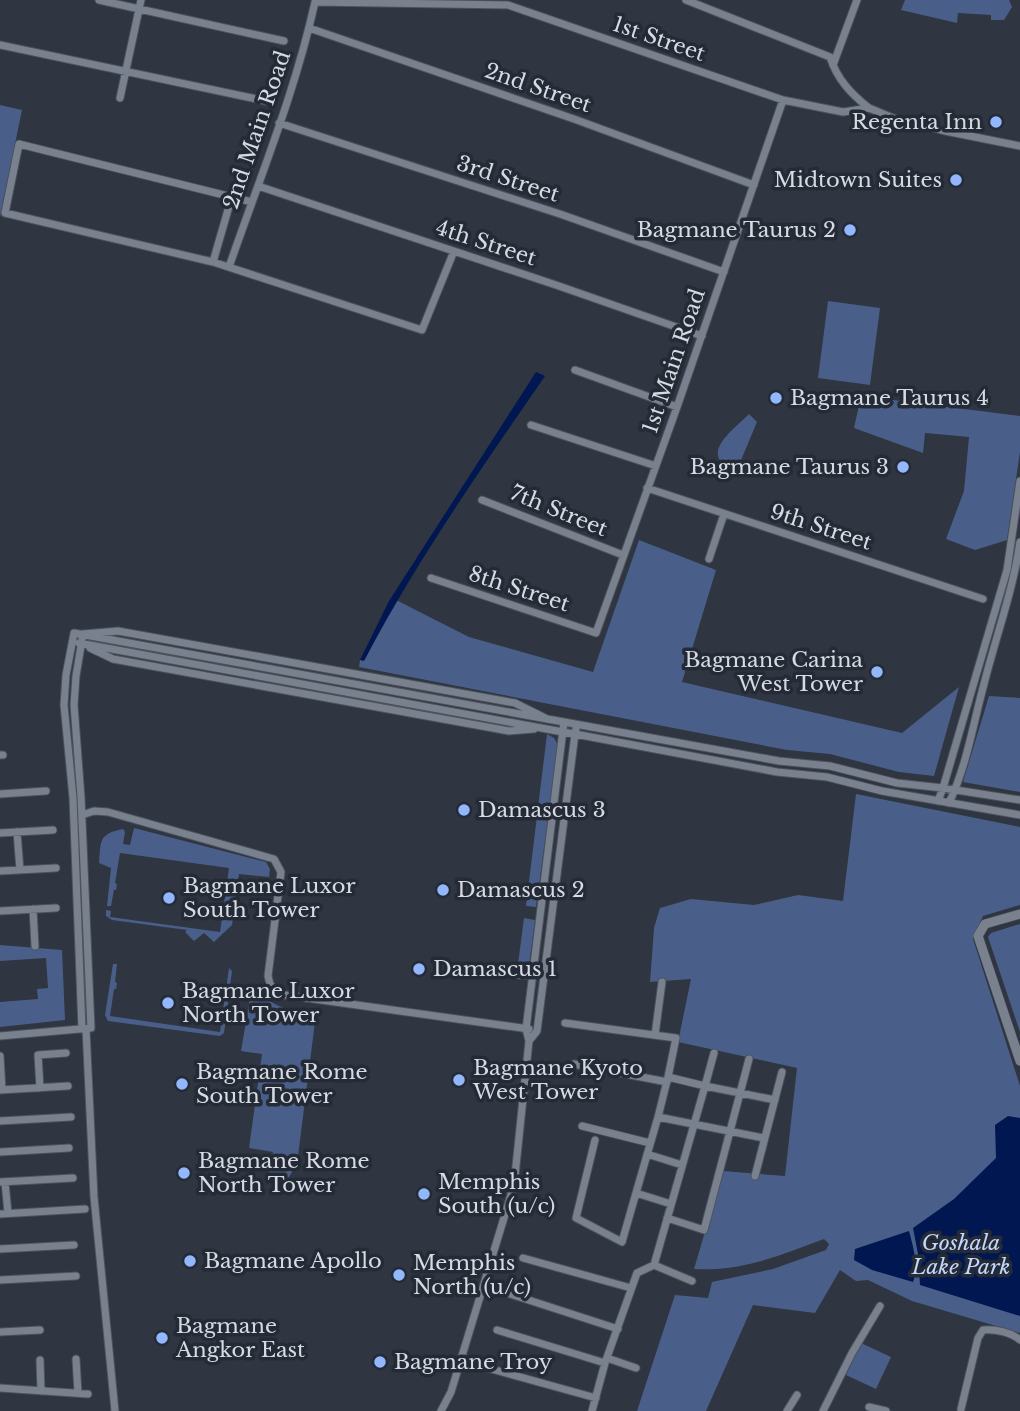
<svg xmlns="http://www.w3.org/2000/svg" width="1020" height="1411" font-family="'Libre Baskerville',serif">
<rect width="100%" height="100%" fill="#2f3541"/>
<path fill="#495f89" d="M905,0h104l3,7 -8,13h-13v-5l-33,-2 -1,10 -56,-13z
M0,105l22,5 -22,107z
M828,301l52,7 -10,77 -52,-7z
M861,396l159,20v36l-13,88 -32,10 -29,-11 18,-48 5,-54 -44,-4 -2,20 -69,-25z
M749,414l8,8 -21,50c-4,-3 -11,-6 -15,-10 -13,-16 18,-37 28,-48z
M639,540l77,30 -34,112 220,51 57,-46 -25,89 -35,-4 -69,-18 -43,-4 -428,-83 1,-7h4l32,-60 73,37 124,35z
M989,696l31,2v94l-57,-10z
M547,734l7,4 4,7 -22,162 -10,-1z
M856,794l164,33v78l-37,11 -10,23 47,147v247l-108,-32 -44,-21 -12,1 -16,-11 -25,43 -62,-8 -47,106h-69l38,-116 33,3 4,-16 61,-13 53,-19 3,-6 -5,-5c-42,16 -84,33 -130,30l29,-98 62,5 12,-108 -119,-26 13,-63 -41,3 4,-54 6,-20 31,-9 63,6 44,-10 45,6z
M134,828l132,34 4,7 -1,8 -30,-3 -7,51 -18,17 -10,-9 -10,8 -9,-9 2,-2 -75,-10 -6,-4v-6l5,1 -1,6 110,15 9,-64 -109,-15 -5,30 2,1 -1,6h-2l-3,16h-4l4,-38 -12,-5c2,-22 -1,-29 24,-34l2,3 -2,12 7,1z
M524,918l11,2 -8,60 -11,-1z
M1020,924v108l-32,-95 3,-4z
M0,945l62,5 3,70 -65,7v-25l38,-3 -1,-10 11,-1 -2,-30 -46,3z
M113,964h4l-2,18 2,1 -1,6h-2l-4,27 110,16 9,-64 3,3 -8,62 -4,3 -112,-15 -3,-6z
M252,986h4c14,23 36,24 60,28l-19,150 -11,18 -18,-2 5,-28 -24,-4 13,-94 -21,-3z
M861,1343l30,14 -15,32 -30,-14z"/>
<path fill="#011752" d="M536,372l9,4c-64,93 -128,184 -181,285l-4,-1 29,-59z
M1008,1116l12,2v198l-100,-31 -2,-31 -5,-26 41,-29 42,-41 -1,-33z
M909,1231c4,15 10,36 4,51l-41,-12 -18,-10 1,-11z"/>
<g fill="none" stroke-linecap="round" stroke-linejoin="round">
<g stroke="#4c525b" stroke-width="9">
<path id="minor" d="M99,0l185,41
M686,0l144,57c7,22 21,37 39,51
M309,28l265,91 180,66
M0,45l266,56
M833,65l24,-65
M120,98l21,-98
M279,123l281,91 164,58
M258,186l298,99 146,51
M252,202l-233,-58 -14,69 208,49 209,68 32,-79
M213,262l19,-66
M229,267c30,-87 66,-174 86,-265l193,3 275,95 60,12 26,-4 24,10 52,13 75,15
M575,370l102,37
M531,425l125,41
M647,488l336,111
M482,500l141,55
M709,559l15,-45
M431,578l165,55 81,-226 106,-307
M79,643l484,89 12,2 1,-5
M90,648l23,11 396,72 25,-2
M0,755h3
M0,794l46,-3
M938,801l5,-13 77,12
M949,803c18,-38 24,-79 35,-119 12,-48 29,-93 36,-142
M82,815l12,-4 14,1 166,47 7,13 -13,104 2,8 8,10 251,35
M17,832l3,38
M0,833l53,-3
M0,871l56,-3
M33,909l2,37
M0,911l56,-3
M565,1023l111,15 -8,39
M82,1029l-9,-231 -9,-93 2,-30 8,-42 490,89
M86,1029l8,168 21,214
M655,1035l7,-53
M0,1036l91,-8 -10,-231 -7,-92 2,-29 7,-42 35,-3 397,72 32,16
M529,1041l8,-10 38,-297 202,38 50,5 55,14 138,24
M714,1053l-9,33 70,14
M0,1056l2,34
M574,1064l93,18
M40,1088l-2,-33 28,-2
M0,1090l68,-4
M0,1121l71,-4
M582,1126l68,17
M595,1140l-19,78 46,24 14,-49 35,11
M0,1152l69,-4
M647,1154l35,11
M755,1176l27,-104
M0,1182l73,-4
M5,1182l3,31
M636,1193l22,-76
M0,1214l85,-5
M667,1218l37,12 45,-171
M0,1249l74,-4
M523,1258l108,30
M654,1265l51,-179 -37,-9 -10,40 106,21
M0,1280l76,-4
M510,1294l108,35
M497,1330l108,33
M0,1332l40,-2
M607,1358l29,10
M76,1359l2,34
M40,1360l1,31
M484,1367l112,31
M0,1388l88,6
M869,1407l17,4
M961,1409l17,-71 5,-8c12,-1 28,2 37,10
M441,1411l10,-19 63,-207 15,-144 -3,-12 38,-307 215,39 51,5 67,17 46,5 64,-218 13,-89
M592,1411l13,-48 32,-90 17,-8 38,16
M787,1411l10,-16
M823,1411l29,-58 28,-47"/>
</g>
<g stroke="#4c525b" stroke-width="10">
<path id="tertiary" d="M1020,914l-35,10 -7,12 42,125"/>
</g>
<use href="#minor" stroke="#79818e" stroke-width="7"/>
<use href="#tertiary" stroke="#79818e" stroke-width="9"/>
</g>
<g fill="#92b7fd" stroke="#252b36" stroke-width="2.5">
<circle cx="996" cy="122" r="7"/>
<circle cx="956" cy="180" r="7"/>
<circle cx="850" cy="230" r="7"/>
<circle cx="776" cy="398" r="7"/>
<circle cx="903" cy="467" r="7"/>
<circle cx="877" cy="672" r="7"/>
<circle cx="464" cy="810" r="7"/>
<circle cx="443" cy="890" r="7"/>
<circle cx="169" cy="898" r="7"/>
<circle cx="419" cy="969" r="7"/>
<circle cx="168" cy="1003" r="7"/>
<circle cx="459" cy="1080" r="7"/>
<circle cx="182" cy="1084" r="7"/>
<circle cx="184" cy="1173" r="7"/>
<circle cx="424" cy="1194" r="7"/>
<circle cx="190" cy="1261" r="7"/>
<circle cx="399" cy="1275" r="7"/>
<circle cx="162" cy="1338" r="7"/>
<circle cx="380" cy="1362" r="7"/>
</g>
<g text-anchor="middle" stroke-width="7" stroke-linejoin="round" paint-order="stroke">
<g font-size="21" fill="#d6dae2" stroke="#252b36">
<text transform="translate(659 39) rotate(19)" y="7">1st Street</text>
<text transform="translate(538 88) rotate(19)" y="7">2nd Street</text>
<text transform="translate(257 130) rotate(-71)" y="7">2nd Main Road</text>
<text transform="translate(508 179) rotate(18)" y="7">3rd Street</text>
<text transform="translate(486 243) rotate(18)" y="7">4th Street</text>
<text transform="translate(674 361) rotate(-71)" y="7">1st Main Road</text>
<text transform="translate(559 511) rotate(22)" y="7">7th Street</text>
<text transform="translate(821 527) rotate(18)" y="7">9th Street</text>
<text transform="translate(519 589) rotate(18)" y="7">8th Street</text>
</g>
<g font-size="21" fill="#d6dae2" stroke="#252b36" text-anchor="start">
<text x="982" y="129" text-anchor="end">Regenta Inn</text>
<text x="942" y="187" text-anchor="end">Midtown Suites</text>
<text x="836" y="237" text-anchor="end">Bagmane Taurus 2</text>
<text x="790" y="405">Bagmane Taurus 4</text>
<text x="889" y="474" text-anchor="end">Bagmane Taurus 3</text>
<text x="863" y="667" text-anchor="end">Bagmane Carina<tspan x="863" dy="24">West Tower</tspan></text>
<text x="478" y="817">Damascus 3</text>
<text x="183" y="893">Bagmane Luxor<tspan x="183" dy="24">South Tower</tspan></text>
<text x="457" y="897">Damascus 2</text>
<text x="433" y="976">Damascus 1</text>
<text x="182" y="998">Bagmane Luxor<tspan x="182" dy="24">North Tower</tspan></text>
<text x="473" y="1075">Bagmane Kyoto<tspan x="473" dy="24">West Tower</tspan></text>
<text x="196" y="1079">Bagmane Rome<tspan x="196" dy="24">South Tower</tspan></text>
<text x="198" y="1168">Bagmane Rome<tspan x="198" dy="24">North Tower</tspan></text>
<text x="438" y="1189">Memphis<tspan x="438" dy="24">South (u/c)</tspan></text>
<text x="204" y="1268">Bagmane Apollo</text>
<text x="413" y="1270">Memphis<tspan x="413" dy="24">North (u/c)</tspan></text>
<text x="176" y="1333">Bagmane<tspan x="176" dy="24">Angkor East</tspan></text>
<text x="394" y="1369">Bagmane Troy</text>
</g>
<g font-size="21" font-style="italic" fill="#c3d7fd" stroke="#252b36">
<text x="961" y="1250">Goshala<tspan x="961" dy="24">Lake Park</tspan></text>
</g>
</g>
</svg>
